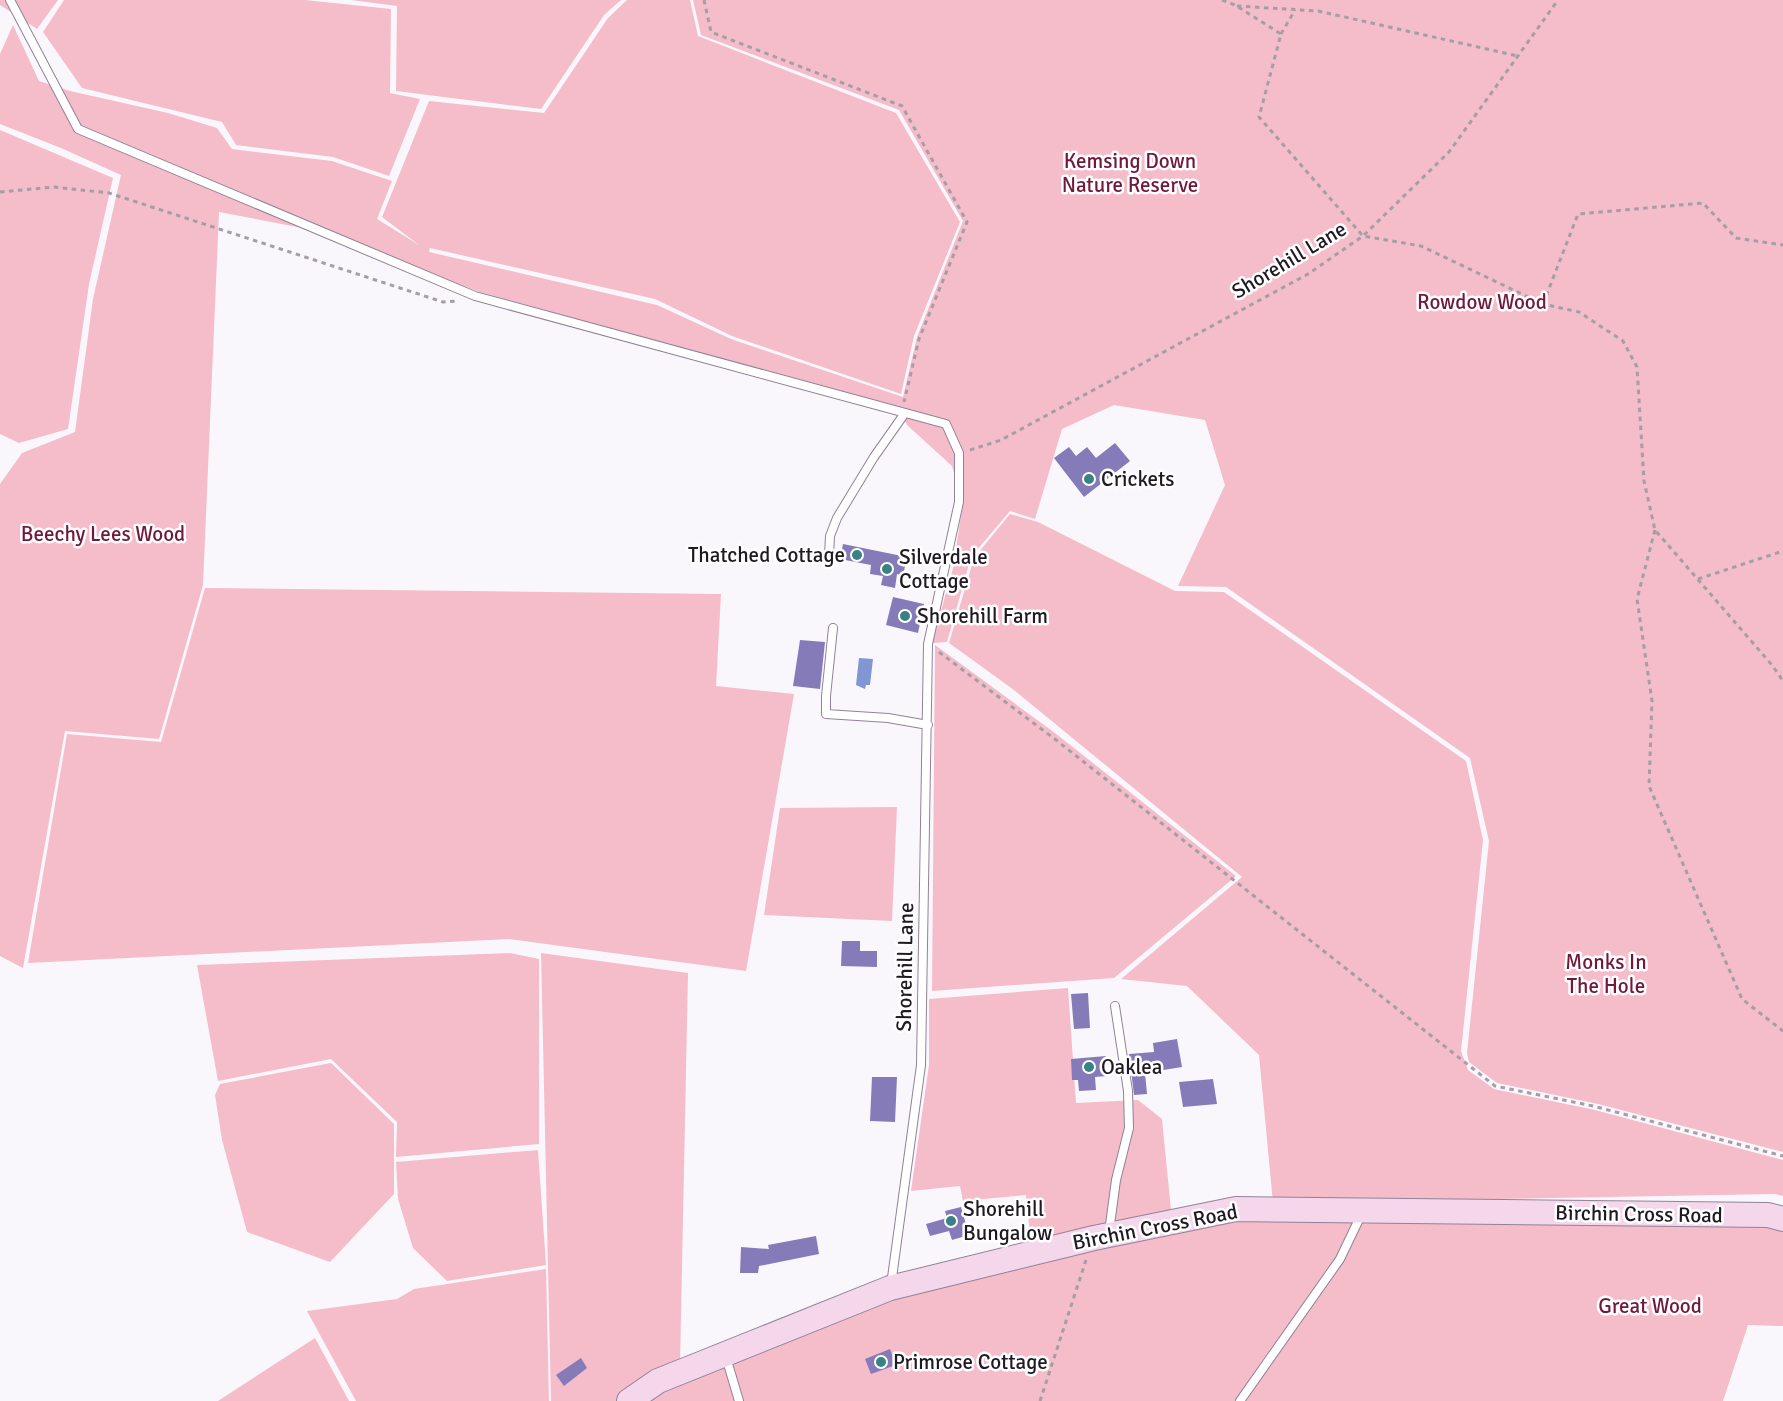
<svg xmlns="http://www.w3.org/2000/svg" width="1783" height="1401" font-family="Signika,sans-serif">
<rect width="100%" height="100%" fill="#faf7fc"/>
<path fill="#f5bcc9" d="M0,0h58l-21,29 -37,-24z
M64,0h241l86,9 -1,84 30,6 -31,77 -56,-19 -97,-12 -14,-23 -140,-34 -39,-56z
M351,0h270l-17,15 -63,94 -145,-18 1,-85z
M627,0h63l8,36 198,77 64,109 -46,114 -13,58 -169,-58 -77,-37 -225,-51 -1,4 228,53 74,34 172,58 14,-60 46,-116 -64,-111 -198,-75 -8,-35h1090v1152l-185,-48 -101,-21 -28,-21 -2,-9 22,-212 -19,-83 -244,-171 -48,-1 47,-101 -20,-65 -91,-15 -52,24 -27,90 -25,-8 -39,46 -24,85 -15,1 21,-75 10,-66 -11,-36 -45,-41 -7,-15 -420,-118 -167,-62 -94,-18 -16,373 -44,154 -94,-8 -42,237 -23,-12v-472l22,-31 53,-21 18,-133 28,-124 -60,-27 -61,-24v-70l13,-29 26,56 31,10 98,22 49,15 15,21 100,12 60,20 -15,38 42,26 -37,-28 47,-116 115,12 64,-95z
M0,130l113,48 -24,106 -21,145 -49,14 -19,-9z
M1010,514l28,8 137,69 49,1 242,169 17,79 -22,211 7,19 26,19 101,21 188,50v36l-8,-2 -502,9 -14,-148 -72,-69 -66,-7 121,-102 -228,-187 -65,-47 25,-85z
M205,588l516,6 -5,92 78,8 -48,277 -237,-32 -481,24 39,-229 94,8z
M935,645l120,88 181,143 -122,102 -182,13z
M897,807l-5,114 -128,-6 16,-107z
M510,953l29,6v185l-143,13 1,-35 -66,-63 -113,22 -21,-116z
M541,953l147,20 -8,392 -57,36h-72z
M1068,988l8,115 62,-3 24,19 9,91 -140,33 -5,-48 -63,6 -3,-15 -49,5 18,-126v-66z
M331,1063l63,61v70l-64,68 -83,-30 -25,-92 -7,-45 5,-11z
M538,1150l8,115 -99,16 -34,-33 -15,-49 -2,-37z
M1783,1213v113l-35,-1 -25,76h-1087l258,-105 336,-78z
M546,1269l3,132h-193l-49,-90 90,-12 17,-10z
M315,1338l34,63h-131z"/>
<path fill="#8097d3" d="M859,658l14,1 -3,26h-4l-1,4 -9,-4z"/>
<path fill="#867bb9" d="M1115,443l15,18 -46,36 -30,-39 15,-11 7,9 11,-9 9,11z
M843,544l64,13 -4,19 -6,-2 -2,14 -14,-3 2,-9 -13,-2 1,-9 -31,-6z
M893,597l31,7 -6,29 -32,-8z
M800,640l25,2 -5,47 -27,-3z
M842,941h18v10h17v16l-36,-1z
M1088,993l2,35 -16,1 -3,-35z
M1177,1039l5,28 -37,6 2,21 -13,1 -5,-41 25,-2 -1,-9z
M1106,1056l1,20 -12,1 1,13 -17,1 -1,-11h-6l-1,-21z
M872,1077h25l-2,45 -25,-1z
M1213,1079l4,25 -34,3 -4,-25z
M961,1207l8,28 -17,5 -3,-9 -19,5 -4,-12 21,-6 -2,-7z
M816,1236l3,18 -60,12 -1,7h-18l1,-26 28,2 -1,-4z
M890,1349l6,16 -25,9 -6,-15z
M581,1358l6,10 -23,18 -8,-11z"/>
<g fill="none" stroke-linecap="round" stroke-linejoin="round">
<g stroke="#918298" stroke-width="10">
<path id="lane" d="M10,0l68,129 397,167 471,128 13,29v49l-31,142 -7,421 -30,220
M829,556l1,-20 7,-18 37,-61 31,-44
M833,628l-7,68v18l62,4 40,7
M1109,1232l7,-52 13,-52 -1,-37 -13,-85
M726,1357l13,44
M1240,1401l100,-142 22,-46"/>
</g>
<g stroke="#918298" stroke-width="26">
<path id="secondary" d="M629,1401l29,-20 232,-93 204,-50 142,-29 532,6 15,4"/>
</g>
<path stroke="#a39fa5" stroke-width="3" stroke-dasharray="4.5 4.5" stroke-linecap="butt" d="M704,0l7,32 191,74 65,116 -48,117 -15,63
M1222,0l13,5 46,29 -22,83 104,119 58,10 122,58 36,8 44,29 14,26 7,114 11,49 117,135 11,16
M1237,6l81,5 200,45
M1281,34l14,-24
M0,192l54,-5 55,6 334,109 14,-1
M1543,304l35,-90 125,-11 33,35 47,7
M970,450l31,-10 307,-166 55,-38 86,-84 109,-152
M1655,530l-18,69 15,102 -3,85 93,213 41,32
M1698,579l85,-28
M939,652l117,88 439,346 98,20 190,50
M1040,1401l46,-141"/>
<use href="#lane" stroke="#fff" stroke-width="8"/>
<use href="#secondary" stroke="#f5d7ec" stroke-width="24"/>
</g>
<g fill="#398283" stroke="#fff" stroke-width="2">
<circle cx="1089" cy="479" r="6"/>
<circle cx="857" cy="555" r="6"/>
<circle cx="887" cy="569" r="6"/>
<circle cx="905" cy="616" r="6"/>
<circle cx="1089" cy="1067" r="6"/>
<circle cx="951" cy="1221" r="6"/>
<circle cx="881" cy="1362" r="6"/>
</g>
<g text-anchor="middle" stroke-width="5" stroke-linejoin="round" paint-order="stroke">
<g font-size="21" fill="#71193a" stroke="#fff">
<text x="1130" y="168">Kemsing Down<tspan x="1130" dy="24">Nature Reserve</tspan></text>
<text x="1482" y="309">Rowdow Wood</text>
<text x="103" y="541">Beechy Lees Wood</text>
<text x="1606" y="969">Monks In<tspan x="1606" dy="24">The Hole</tspan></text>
<text x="1650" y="1313">Great Wood</text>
</g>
<g font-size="21" fill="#1f1a22" stroke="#fff">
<text transform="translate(1289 260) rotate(-31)" y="7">Shorehill Lane</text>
<text transform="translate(905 967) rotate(-89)" y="7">Shorehill Lane</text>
<text transform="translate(1639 1214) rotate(1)" y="7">Birchin Cross Road</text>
<text transform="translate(1155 1227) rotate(-11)" y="7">Birchin Cross Road</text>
</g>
<g font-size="21" fill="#1f1a22" stroke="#fff" text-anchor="start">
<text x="1101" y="486">Crickets</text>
<text x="845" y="562" text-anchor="end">Thatched Cottage</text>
<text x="899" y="564">Silverdale<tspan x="899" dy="24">Cottage</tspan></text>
<text x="917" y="623">Shorehill Farm</text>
<text x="1101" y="1074">Oaklea</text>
<text x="963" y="1216">Shorehill<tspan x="963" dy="24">Bungalow</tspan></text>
<text x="893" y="1369">Primrose Cottage</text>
</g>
</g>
</svg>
